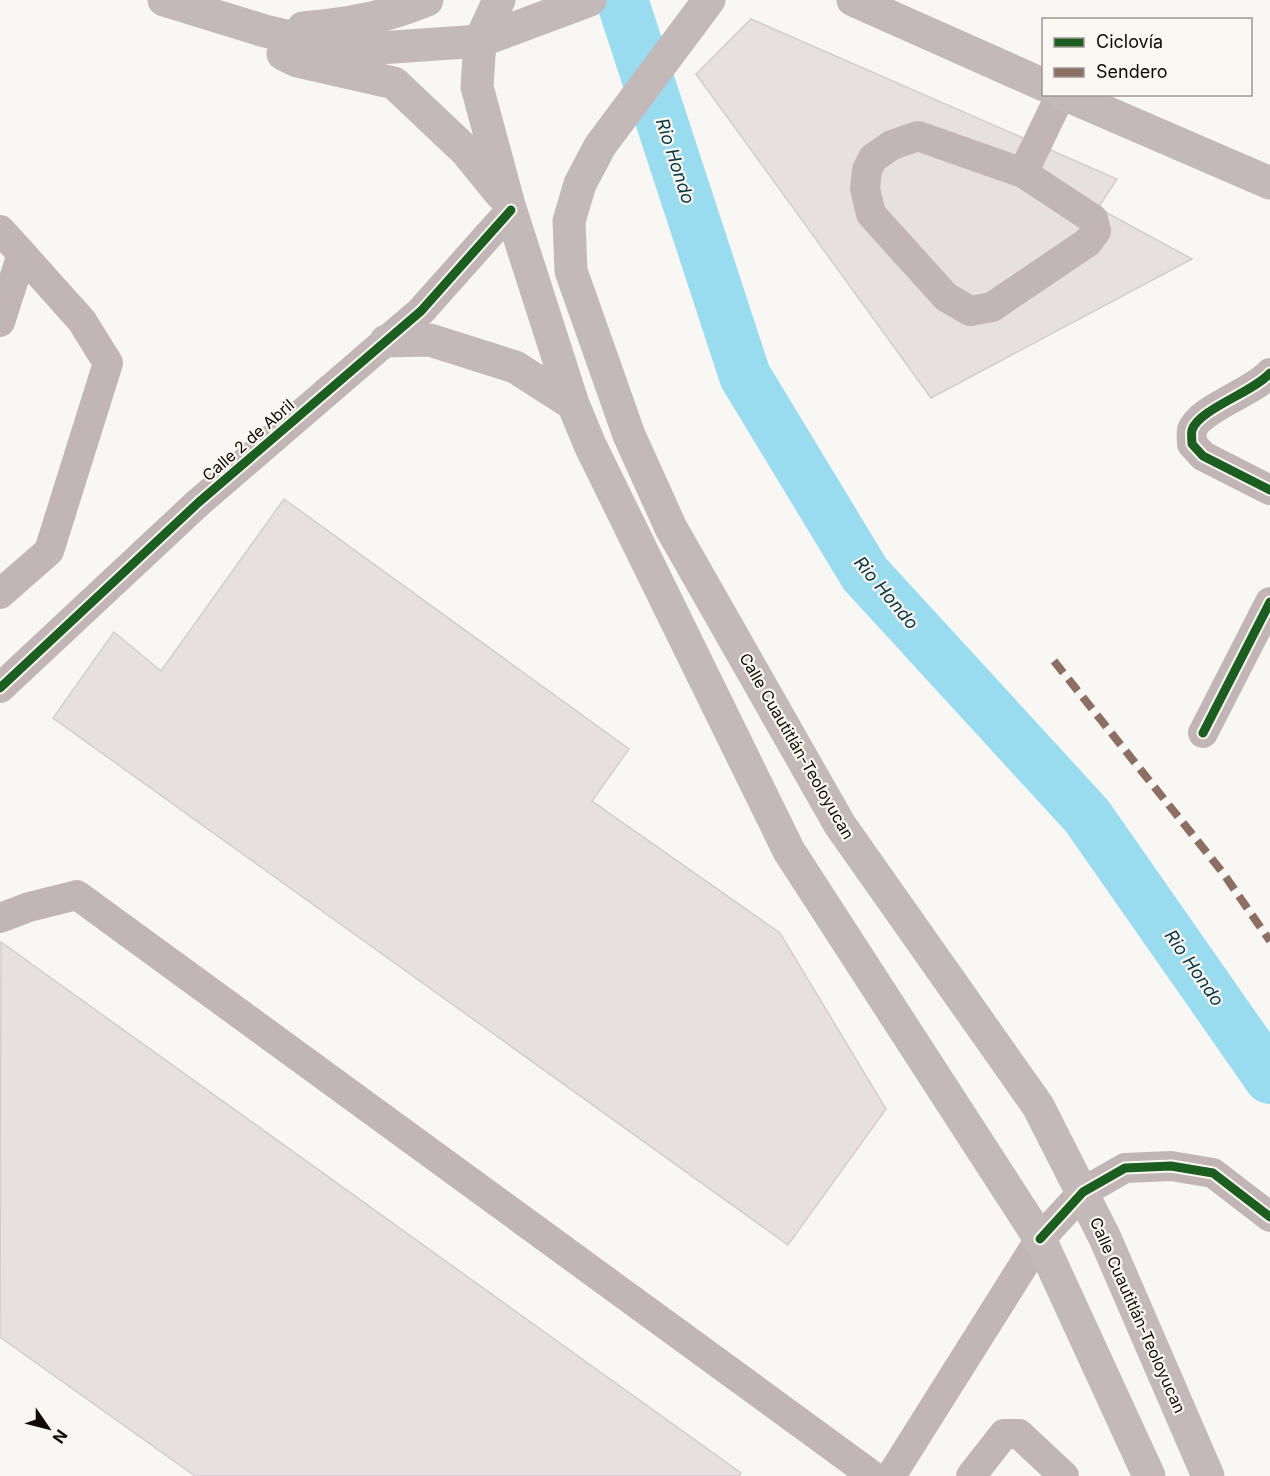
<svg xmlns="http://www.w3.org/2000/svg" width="1270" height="1476" font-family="Inter,sans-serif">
<rect width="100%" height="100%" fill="#f9f7f4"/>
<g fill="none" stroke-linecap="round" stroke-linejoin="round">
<path stroke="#99dcf0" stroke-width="52" d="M622,0l123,376 120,198 222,242 183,262"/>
</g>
<path fill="#e7e0e1" stroke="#d4cdcf" stroke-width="1.5" d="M751,19l366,160 -19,29 94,51 -261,139 -235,-324z
M284,499l345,250 -37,52 188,132 106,176 -98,136 -735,-527 61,-86 47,39z
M1,942l740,531 -2,3h-544l-195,-139z"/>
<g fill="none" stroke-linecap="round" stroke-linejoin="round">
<path stroke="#c1b6b5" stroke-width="30" d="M918,136l105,37 70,46 3,12 -8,11 -96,65 -22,4 -24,-14 -75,-83 -6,-25 2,-19 6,-12 19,-13z
M1023,173l38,-79
M0,230l22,24 -22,68
M1270,373c-16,19 -71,36 -78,57 -1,4 0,10 0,14l11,12 67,34
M0,594l49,-43 59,-188 -26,-42 -60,-67
M0,688l199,-186 222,-191 90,-101
M1203,733l67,-131
M0,918l29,-11 48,-12 796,581
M891,1476l149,-237 43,-47 42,-24 46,-2 42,7 57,44
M971,1476l33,-42h15l45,42"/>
<path stroke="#c2b9b8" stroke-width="33" d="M164,0l101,31 50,12 50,6 115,-8 110,-41
M499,0l-19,41 -3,46 32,118 64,199 17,41 199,406 251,388 109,237
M709,0l-109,146 -20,38 -11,37 2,50 58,164 42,93 169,297 198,281 67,132 103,238
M853,0l191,85
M303,28c46,-4 80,-10 124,-28
M283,54l14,7 97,22 72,68 35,43
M1064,94l206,89
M386,341l44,-1 85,27 58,37"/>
<path stroke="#8d6e63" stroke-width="8" stroke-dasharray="15 8" stroke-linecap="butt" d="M1054,661l169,212 47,68"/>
<g stroke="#fbf7f2" stroke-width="13">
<path id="cycleway" d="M1270,373c-16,19 -71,36 -78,57 -1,4 0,10 0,14l11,12 67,34
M0,688l199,-186 222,-191 90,-101
M1203,733l67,-131
M1040,1239l43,-47 42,-24 46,-2 42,7 57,44"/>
</g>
<use href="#cycleway" stroke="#1b5e20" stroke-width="9"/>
</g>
<g text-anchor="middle" stroke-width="4.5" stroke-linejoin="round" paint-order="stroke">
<g font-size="16" fill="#110a03" stroke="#fbf7f2">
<text transform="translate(248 440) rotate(-41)" y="6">Calle 2 de Abril</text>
<text transform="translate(797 746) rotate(60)" y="6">Calle Cuautitlán-Teoloyucan</text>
<text transform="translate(1138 1315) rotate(66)" y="6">Calle Cuautitlán-Teoloyucan</text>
</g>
<g font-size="18" font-style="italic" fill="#083743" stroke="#fbf7f2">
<text transform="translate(675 161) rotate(72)" y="6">Rio Hondo</text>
<text transform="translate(886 593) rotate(50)" y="6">Rio Hondo</text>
<text transform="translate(1194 968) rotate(55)" y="6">Rio Hondo</text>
</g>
</g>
<rect x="1042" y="18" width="210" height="78" fill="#fbf7f2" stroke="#9d9892" stroke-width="1.5"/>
<rect x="1054" y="38" width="30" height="9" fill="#1b5e20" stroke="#9d9892" stroke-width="1.5"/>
<text x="1096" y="48" font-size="18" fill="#110a03">Ciclovía</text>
<rect x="1054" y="68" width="30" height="9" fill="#8d6e63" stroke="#9d9892" stroke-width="1.5"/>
<text x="1096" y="78" font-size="18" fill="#110a03">Sendero</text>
<g transform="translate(48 1428) rotate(125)" stroke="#fbf7f2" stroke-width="4.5" paint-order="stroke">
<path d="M0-4.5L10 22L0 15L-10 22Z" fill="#110a03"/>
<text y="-9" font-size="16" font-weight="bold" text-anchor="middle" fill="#110a03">N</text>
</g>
</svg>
